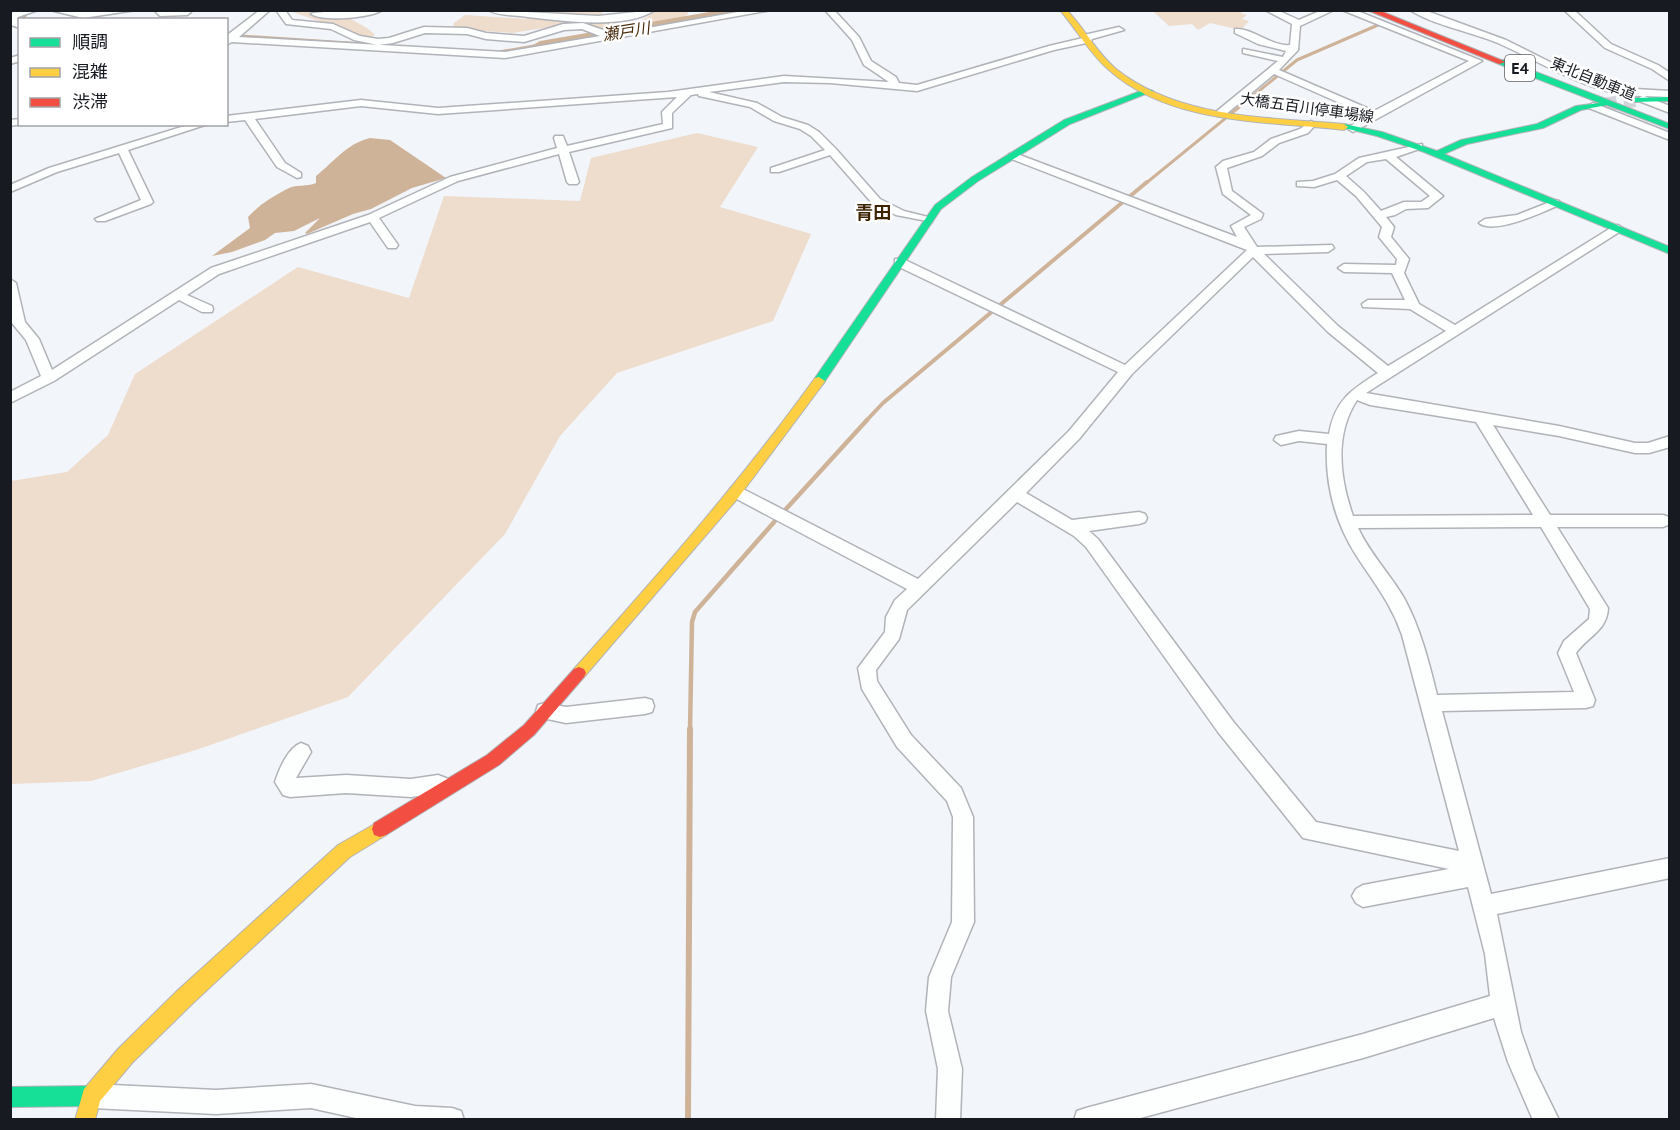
<svg xmlns="http://www.w3.org/2000/svg" width="1680" height="1130" font-family="'PT Sans','Noto Sans JP',sans-serif">
<rect width="100%" height="100%" fill="#f2f5fa"/>
<path fill="#eedccc" d="M1161,10l82,1 -2,2 6,2 -5,4 7,2 -8,9 -31,-7 -12,7 -6,-6 -23,2 -15,-14z
M290,11h50c10,10 25,13 35,24l-9,3z
M529,11h74l-3,9 18,4 24,-4 14,-9h32v3l-8,6 -73,12 -17,-7 -20,-1 -58,9 -55,-4 -4,-3 1,-3 11,-8 62,4z
M697,133l61,14 -38,60 91,27 -38,87 -156,52 -57,63 -55,98 -157,163 -152,53 -105,31 -80,3v-303l56,-9 41,-37 27,-61 163,-107 111,31 35,-102 136,5 11,-43z"/>
<path fill="#cfb399" d="M370,138l20,2 56,38 -34,10 -41,21 -18,5 -46,20 -2,-1 15,-15 -26,13 -19,2 -10,7 -33,12 -20,4 38,-28 -2,-11c12,-13 24,-20 39,-28 8,-5 20,-2 29,-6v-7c19,-15 30,-32 54,-38z"/>
<g fill="none" stroke-linecap="round" stroke-linejoin="round">
<path stroke="#cfb399" stroke-width="3" d="M10,11l15,5 -3,4
M226,35l168,11
M499,52l41,-7
M1145,184l152,-124 81,-35"/>
<path stroke="#cfb399" stroke-width="4" d="M1129,197l18,-15
M866,421l17,-18 241,-202"/>
<path stroke="#cfb399" stroke-width="4.5" d="M786,509l81,-89
M690,730l2,-108 3,-10 80,-91"/>
<path stroke="#cfb399" stroke-width="6" d="M688,1120l2,-391"/>
<path fill="#cfb399" fill-rule="evenodd" d="M721,10h33l-6,4 -208,35 -7,-4 7,-4z"/>
<path stroke="#d1d4d9" stroke-width="14" stroke-dasharray="14 7" stroke-linecap="butt" d="M1603,105l32,-5"/>
<g stroke="#b1b3b9" stroke-width="3">
<path id="street" d="M21,10h17l-20,7 2,11 -9,-3 -1,-12z
M50,10l33,2 53,-2 -53,8z
M154,10h36l1,2 -4,3 -27,1z
M260,10h10l-31,27 266,15 95,-16 -18,-7 -18,1 -40,12 -38,-3 -19,-5 -42,-1 -32,10 -15,2 -24,-5 -23,-11 -45,-5 -10,-14h9l7,10 41,4 27,12 18,3 11,-1 35,-11 43,1 19,5 38,3 39,-12 20,-1 23,8 2,4 141,-25h22l-266,48 -273,-16 -6,3v-9z
M359,10h24c-14,8 -59,12 -72,4 4,-3 37,-2 48,-4z
M488,10l110,6 57,-6c-31,21 -99,10 -135,6 -10,-1 -23,-1 -32,-6z
M825,10h9l25,27 12,24 25,16 3,6 18,2 132,-39 34,-8 1,-3 35,-8 5,3 -32,9 -1,3 -37,8 -137,41 -87,-8 -46,-1 -75,10 48,11 25,14 26,8 11,7 17,17 44,50 24,12 28,7v4l-36,-7 -24,-12 -42,-48 -51,17h-8v-4l54,-18 -14,-14 -11,-7 -26,-8 -24,-14 -51,-11 -1,-2 -7,1 -19,18v15l-103,24 10,30 -2,2h-8l-2,-2 -8,-28 -101,27 -79,37 19,27 -2,3h-8l-18,-26 -151,52 -32,21 25,11 1,3 -1,3h-10l-23,-12 -125,81 -44,22v-11l31,-16 -15,-36 -14,-17 -2,-44 6,4 9,39 14,17 13,31 159,-102 157,-53 82,-38 107,-29 -3,-10 1,-2h8l4,10 96,-22 -1,-12 15,-15 -239,17 -77,-8 -106,13 30,44 16,10v4l-4,1 -20,-11 -32,-47 -19,2v-6l135,-16 77,8 230,-16 116,-16 105,6 -25,-17 -12,-25z
M1265,10h12l22,10 23,-10h12l-34,16 -2,24 -19,20 95,41 95,-50 -127,-51h13l127,51 -129,71 -5,-3 1,-2 18,-12 -93,-41 -49,41h-8v-4l61,-50 -35,-8v-4l40,8 3,-6 -28,-7 -23,-11v-4c18,-1 37,18 55,16l2,-21z
M1410,10h14l82,30 48,24 63,24 53,3v6l-26,-1 26,10v7l-31,-12 -1,-2 4,-3c-51,-1 -97,-32 -142,-52 -27,-12 -65,-18 -90,-34z
M1564,10h10l37,34 47,21 12,8v8l-18,-12 -47,-21z
M20,55v6l-10,3v-6z
M1593,103l77,30v7l-81,-32 -1,-2z
M20,119v5h2l-12,2v-6z
M1311,121l5,3 -8,9 -29,10 -17,13 -35,12 5,23 31,23 -2,5 -17,8 13,20 75,-2 2,3 -6,4 -64,2 74,72 50,40 58,-35 -36,-22 -47,-2 -1,-3 6,-4h37l-13,-27 -48,-1 -6,-4 6,-4 52,1 1,-6 -18,-22 3,-10 -26,-31 -19,-16 -23,7 -17,-1v-4l16,-1 22,-7 24,-16 63,-14v4l-26,9 47,39 -15,12 -22,1 -11,6 -9,2 8,10 -3,10 18,22 -5,14 15,31 36,21 159,-99 4,-1 6,4 -258,164 193,33 76,17h13l22,-7v11l-21,6h-14l-76,-17 -66,-11 57,90h113l6,2 1,7 -7,3h-106l51,81c-1,23 -20,28 -32,45l19,47 -2,6 -7,2 -144,3 49,183 179,-36v20l-173,36 24,118 13,37 25,51h-26l-25,-58 -14,-44 -131,40 -230,62h-59l3,-9 9,-3 277,-74 127,-38 -5,-42 -17,-67 -105,20 -7,-4 -4,-7 4,-7 7,-4 86,-16 -146,-31 -85,-106 -132,-185 -12,-11 -57,-34 -110,108 -8,29 -23,31 1,11 34,54 50,53 12,29 1,105 -23,55 -3,34 14,58 -2,51h-24l2,-51 -12,-58 3,-34 23,-55 1,-105 -6,-16 -50,-54 -35,-58 -4,-21 27,-36 1,-15 9,-17 12,-11 -176,-93 -3,-4 3,-4h10l177,91 151,-148 49,-59 -223,-107v-6h8l222,106 122,-115 -238,-92v-4h8l220,83 -6,-11 20,-11 -28,-21 -7,-27 7,-6 31,-9 17,-13 29,-10zM1386,159l44,37 -9,6h-17l-23,9 -17,-19 -18,-16 21,-14zM1253,257l75,75 50,41c-27,17 -43,27 -49,61l-30,-3 -23,5 -2,4 7,5 18,-4 28,3c-2,39 8,78 29,111 18,28 35,48 46,80l57,216 -143,-29 -84,-102 -134,-181 -9,-8 50,-7 6,-2 2,-4 -2,-4 -6,-2 -67,8 -46,-27 53,-54 53,-65zM1357,400l13,5 106,17 57,93 -180,1c-13,-37 -19,-81 4,-116zM1541,527l49,82 -1,10 -25,22 -6,12 16,39 -137,3c-8,-33 -17,-68 -33,-97 -14,-24 -34,-44 -46,-70z
M191,124h17l-80,26 25,52 -2,2 -46,17h-8l-2,-2 46,-19 -22,-47 -62,19 -47,20v-7l39,-17z
M1555,200l4,1v4c-16,7 -65,30 -80,18l6,-4 32,-4z
M645,698l7,2 2,6 -2,6 -7,2 -79,9 -28,-6 -2,-6 2,-6 7,-2 21,4z
M301,743l7,3 3,6 -15,26 50,-3 65,4 27,-4 13,5 3,6 -3,6 -7,3 -6,-2 -27,4 -65,-4 -56,4 -7,-2 -8,-13c4,-13 13,-34 26,-39z
M92,1084l124,6 95,-6 104,22 37,2 9,3 3,9h-99l-54,-12 -95,6 -124,-6 -8,-4 -4,-8 4,-8z"/>
</g>
<g stroke="#b1b3b9" stroke-width="2">
<path id="fast" d="M1499,60h6l165,64v5l-63,-24 -26,5 -38,18 -76,16 -23,10 226,93v7l-246,-102 -47,-16 -37,-9 4,-3 38,8 55,19 24,-11 76,-16 39,-18 24,-3 -101,-39z
M1146,89l7,2 -83,33 -92,57 -37,28 -118,175h-8v-6l120,-173 37,-28 92,-57z
M1670,97v4l-35,1 -4,-2 4,-2z
M91,1086l7,3 3,7 -3,7 -7,3 -81,1v-20z"/>
</g>
<g stroke="#b1b3b9" stroke-width="2">
<path id="slow" d="M1060,10h7l5,6c15,17 26,38 44,53 63,50 152,48 228,55l4,3 -4,3c-77,-9 -173,-5 -235,-60 -19,-16 -32,-40 -49,-60z
M819,377l6,4 -2,3 -85,114 -154,179 -5,2 -5,-2 -2,-4 2,-4c84,-94 167,-188 241,-291z
M380,821l6,2 2,6 -2,6 -36,22 -158,147 -60,59 -32,38 -5,19h-20l9,-31 34,-40 60,-59 160,-145z"/>
</g>
<g stroke="#b1b3b9" stroke-width="2">
<path id="jam" d="M1367,10h11l128,52 -7,2z
M579,667l5,2 2,4 -2,4 -50,58 -35,30 -113,70 -6,2 -6,-2 -2,-6 2,-6 113,-68 37,-30 50,-56z"/>
</g>
<use href="#street" fill="#fdfefe" fill-rule="evenodd"/>
<use href="#fast" fill="#16e098" fill-rule="evenodd"/>
<use href="#slow" fill="#ffcf43" fill-rule="evenodd"/>
<use href="#jam" fill="#f24e42" fill-rule="evenodd"/>
</g>
<g text-anchor="middle" stroke-width="5" stroke-linejoin="round" paint-order="stroke">
<g font-size="15" fill="#171a20" stroke="#fff">
<text transform="translate(1593 79) rotate(22)" y="5">東北自動車道</text>
<text transform="translate(1307 108) rotate(8)" y="5">大橋五百川停車場線</text>
</g>
<g font-size="16" font-style="italic" fill="#492c0d" stroke="#fff">
<text transform="translate(626 31) rotate(-9)" y="6">瀬戸川</text>
</g>
<rect fill="#fff" stroke="#5d5f63" stroke-width="1.5" x="1505" y="55" width="30" height="26" rx="4.5"/>
<g font-size="16" font-weight="bold" fill="#171a20">
<text x="1520" y="74">E4</text>
</g>
<g font-size="18" font-weight="bold" fill="#3e2303" stroke="#fff">
<text x="873" y="219">青田</text>
</g>
</g>
<rect width="1680" height="1130" fill="none" stroke="#171a20" stroke-width="24"/>
<rect x="18" y="18" width="210" height="108" fill="#ffffff" stroke="#a2a3a6" stroke-width="1.5"/>
<rect x="30" y="38" width="30" height="9" fill="#16e098" stroke="#a2a3a6" stroke-width="1.5"/>
<text x="72" y="48" font-size="18" fill="#171a20">順調</text>
<rect x="30" y="68" width="30" height="9" fill="#ffcf43" stroke="#a2a3a6" stroke-width="1.5"/>
<text x="72" y="78" font-size="18" fill="#171a20">混雑</text>
<rect x="30" y="98" width="30" height="9" fill="#f24e42" stroke="#a2a3a6" stroke-width="1.5"/>
<text x="72" y="108" font-size="18" fill="#171a20">渋滞</text>
</svg>
